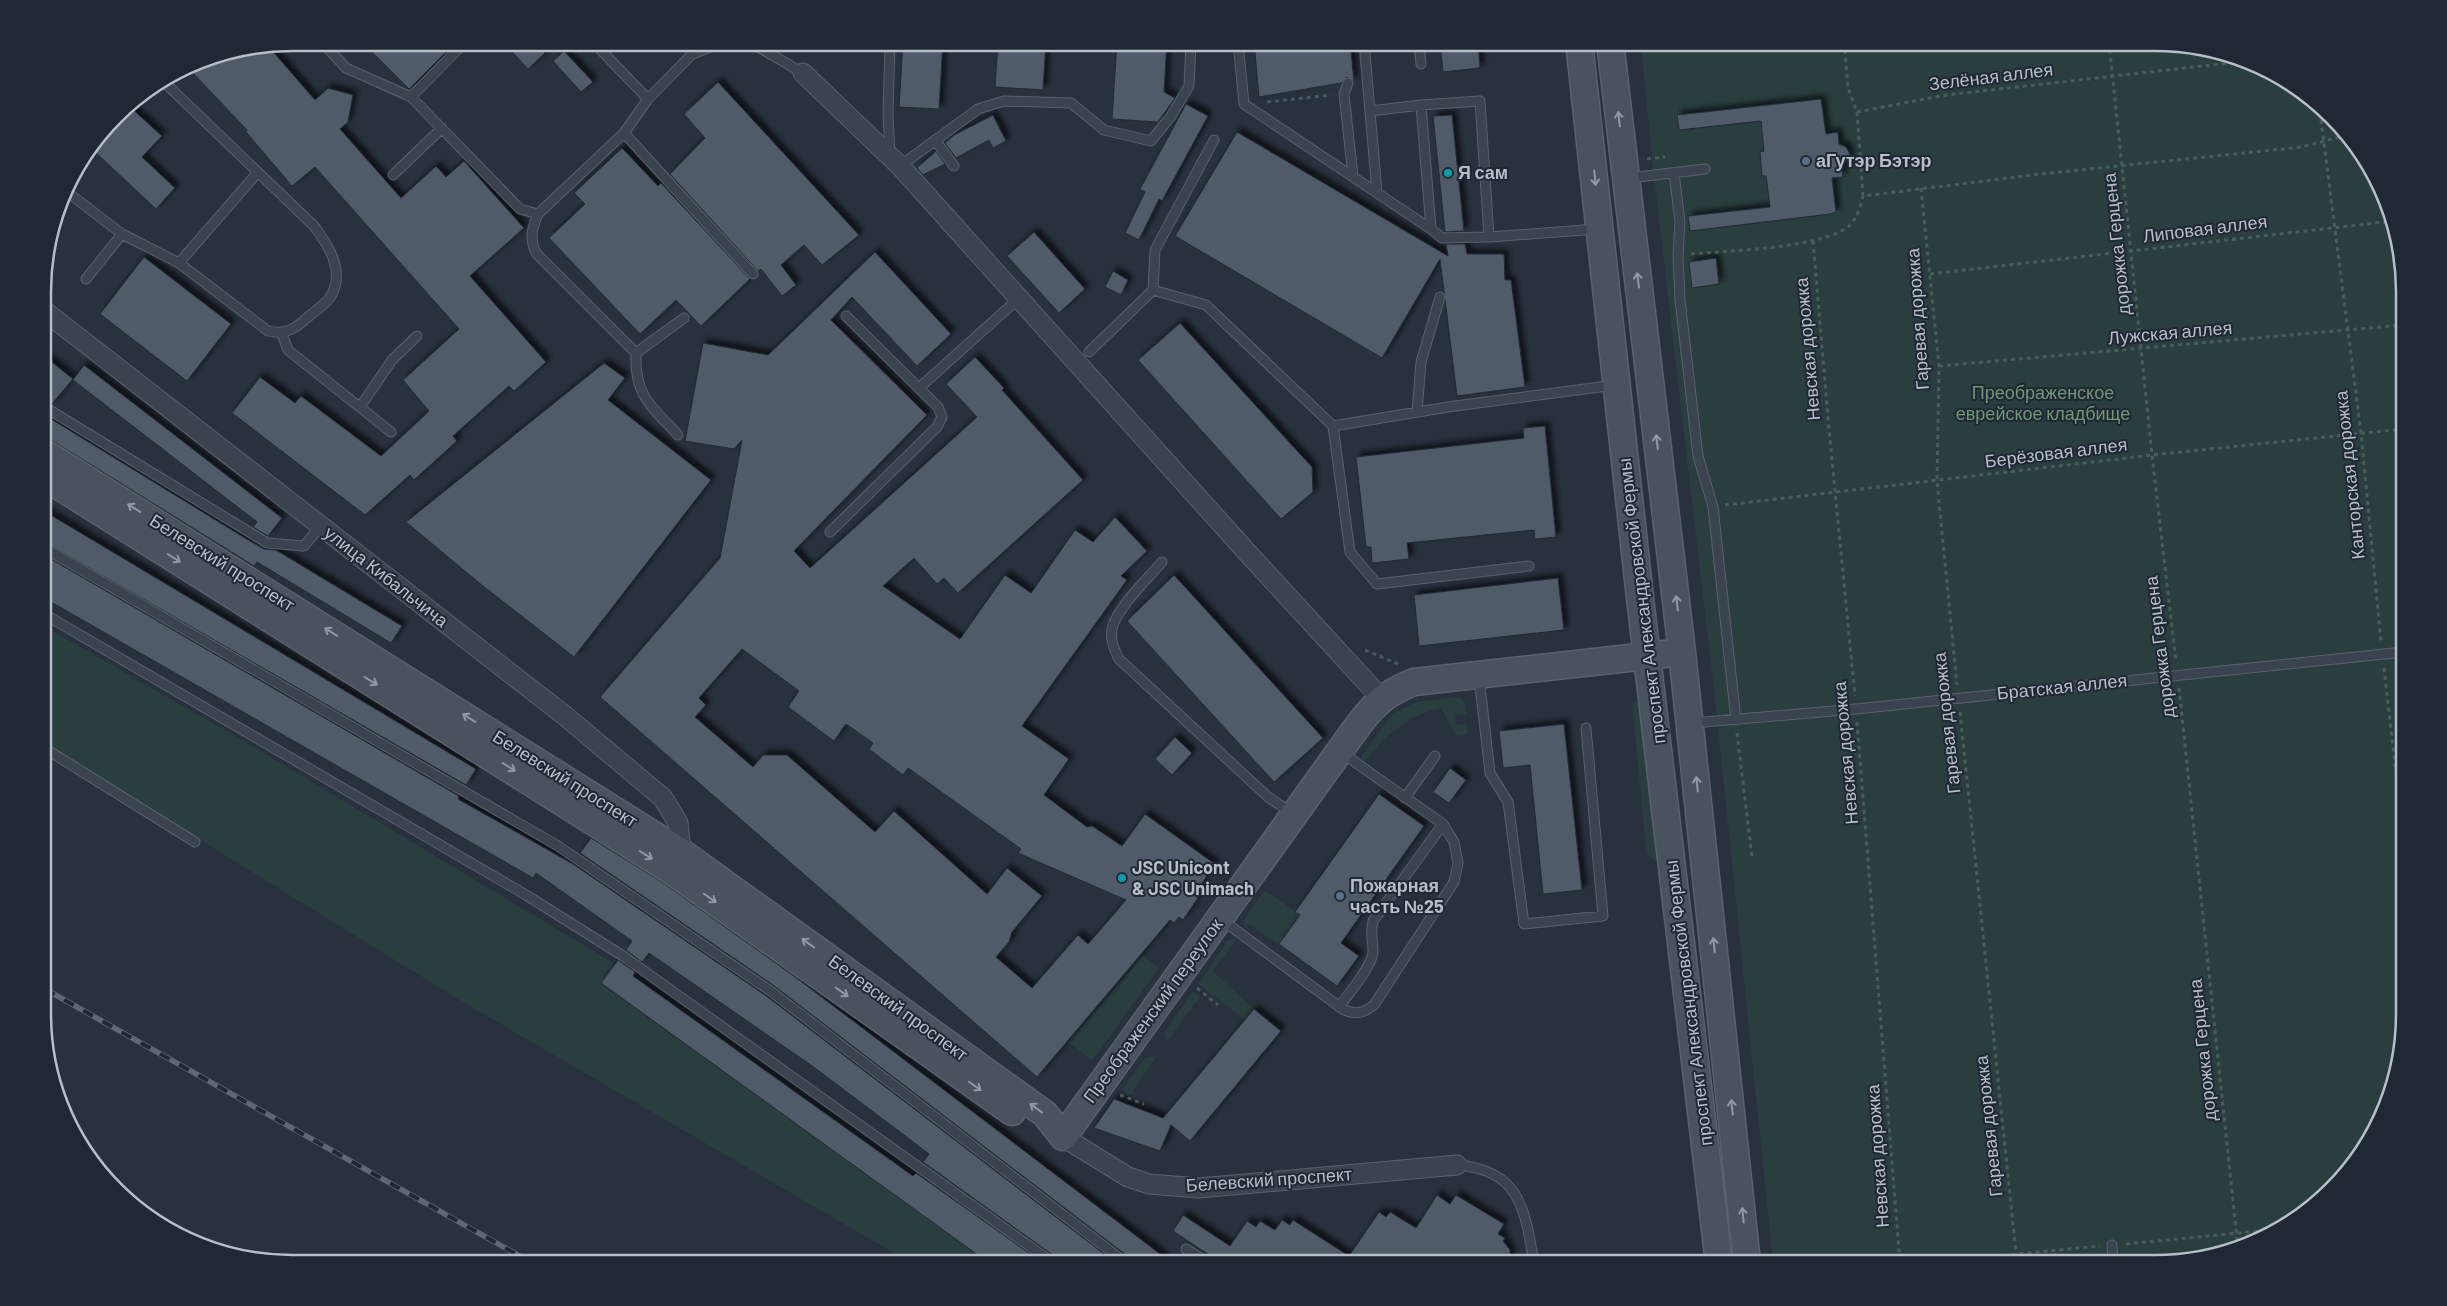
<svg xmlns="http://www.w3.org/2000/svg" width="2447" height="1306" font-family="Barlow,sans-serif">
<defs>
<filter id="shadow"><feDropShadow dx="4.5" dy="-4.5" stdDeviation="2.5" flood-color="#0009"/></filter>
</defs>
<rect width="100%" height="100%" fill="#28313d"/>
<path fill="#2a3e3f" d="M2155,42c21,3 44,4 64,9 79,20 145,86 172,160 6,16 8,33 11,49l2,754 -8,64 -17,47 -37,54 -49,43 -58,28 -64,13h-398l-55,-536h3l-1,-11h-3l-65,-557 -11,-116z
M44,626l200,115 371,223 -14,20 388,279h-78l-453,-264 -414,-255z
M1460,697l5,6 1,11 -11,1 1,10 11,-1 1,10 -12,2 -15,-28c-33,7 -57,28 -76,54l20,16 -23,-17 -1,-4 31,-43 24,-12z
M1639,701l4,17 17,147 -11,-9 -3,-9 -14,-144z
M1264,892h3l33,23 -21,30 -30,-21 -3,3 -2,-2 -1,-4z
M1234,939l2,1 -23,31 41,38 -9,11 -47,-36 30,-44z
M1143,956l16,12 -67,93 -20,-17 -4,-1z
M1193,991l7,6 -33,45 -3,-9z
M1157,1056l-27,39 -9,-5 25,-33z"/>
<path fill="#515a68" stroke="#222a35" fill-rule="evenodd" filter="url(#shadow)" d="M362,42h94l-47,47z
M524,42h11l10,11 -17,16 -15,-16z
M903,42h40l-4,67 -40,-2z
M998,42h48l-3,48 -48,-3z
M1117,42h50l-3,50 11,6 -17,24 -46,-3z
M1254,42h96l4,40 -7,-5 -6,6 -82,14z
M1440,42h38l2,26 -37,4z
M269,47l46,53 13,-12 25,7 -5,27 -8,7 61,69 35,-32 10,11 18,-16 60,67 -54,48 76,86 -32,29 -5,-5 -56,50 4,5 -43,39 -4,-5 -45,40 -133,-102 28,-36 35,26 6,-7 80,60 48,-45 -26,-31 56,-51 -144,-162 -23,19 -46,-54 1,-2 -56,-59 12,-11z
M564,51l29,31 -12,10 -28,-31z
M718,82l141,153 -37,30 -18,-20 -23,20 15,20 -14,11 -21,-27 -3,2 -88,-97 35,-36 -21,-24z
M1821,99l5,35 12,-2 1,12 7,3 4,7 -2,6 -6,5 1,12 -11,1 4,34 -6,2 -140,17 -2,-15 82,-9 -4,-31h-4l-2,-24 4,-1 -3,-30 -82,9 -2,-15z
M1186,104l22,12 -46,85 -3,-2 -20,41 -14,-7 20,-41 -5,-3z
M129,106l33,30 -20,21 33,31 -19,21 -63,-59z
M993,115l13,26 -13,7 -4,-8 -33,18 -11,-15 9,-8z
M1452,115l12,116 -19,1 -12,-116z
M1237,132l211,124 -2,-12h19l2,10h37l1,26h6l14,107 -68,9 -17,-137 -58,99 -207,-122z
M622,148l36,38 3,-3 89,96 -49,47 -25,-26 -36,34 -91,-96 36,-34 -11,-11z
M936,151l9,13 -22,11 -6,-7z
M1034,232l51,57 -26,24 -52,-57z
M875,252l76,82 -34,32 -65,-69 -21,23 96,95 -133,136 16,17 167,-151 -31,-33 29,-27 29,31 -2,2 81,90 -125,113 -14,-15 -7,6 -23,-26 -31,28 77,53 45,-64 26,18 44,-63 18,12 22,-25 32,34 -26,25 6,4 -105,146 47,33 -25,36 43,32 5,-1 30,20 23,-32 70,50 -21,31 4,3 -15,22 -4,-3 -5,6 -4,-3 -133,157 -437,-380 120,-139 22,-118 -8,9 -49,-8 18,-98 65,12zM742,649l57,42 -11,16 46,34 12,-17 27,19 -4,6 34,26 5,-7 113,81 -3,4 108,47 -38,44 -10,-9 -46,53 -36,-31 13,-15 3,-10 30,-36 -35,-28 -20,26 -93,-83 -19,21 -88,-77h-24l-10,12 -58,-50 11,-12 -7,-7z
M144,257l87,67 -44,57 -87,-67z
M1716,258l3,26 -27,4 -3,-26z
M1113,271l15,9 -7,15 -16,-8z
M1180,323l132,144 1,25 -32,27 -143,-159z
M43,355l30,24 -21,25 -9,-4z
M604,363l21,15 -17,22 103,80 -137,177 -96,-75 -72,-60z
M84,365l198,153 -14,18 -15,-9 4,-5 -184,-142z
M43,414l202,124 19,11 12,1 126,76 -11,17 -134,-81 -3,4 -211,-131z
M1545,426l11,111 -21,2 -1,-9 -127,13 2,16 -37,4 -1,-16h-5l-10,-90 168,-19 -1,-10z
M44,511l432,258 -10,16 -422,-243z
M44,555l415,241 -1,3 115,65 192,131 351,268h-57l-2,-5 -134,-96 6,-8 -114,-86 -166,-115 -7,9 -16,-12 6,-9 -96,-68 -3,5 -489,-280z
M1174,575l149,163 -49,44 -147,-161z
M1558,578l6,52 -145,16 -5,-51z
M1564,724l18,166 -39,4 -13,-129 -27,3 -4,-37z
M1175,737l17,16 -20,22 -17,-16z
M1450,768l16,12 -17,23 -16,-11z
M1379,794l45,32 -83,117 18,13 -22,30 -58,-42 21,-29 -5,-3z
M591,838l71,44 132,94 378,287h-40l-2,-5 -357,-273 -193,-132z
M618,960l17,12 -2,4 280,200 3,-3 127,90h-54l-388,-280z
M1254,1009l27,22 -91,110 -19,-16 -11,26 -66,-23 20,-29 49,19z
M1437,1195l13,9 6,-9 48,29 -6,10 7,4 -2,3 7,9v13h-291l1,-1 -47,-31 10,-16 47,31 17,-25 9,6 4,-6 15,9 7,-10 8,5 3,-5 56,36 30,-44 7,5 4,-5 26,16z"/>
<g fill="none" stroke-linecap="round" stroke-linejoin="round">
<g stroke="#59616b" stroke-width="11">
<path id="lane" d="M322,42l24,26 65,29 54,-55
M593,42l55,57
M739,42l21,6 43,25
M1238,42l6,62 187,125
M1364,42l13,150
M1419,42l2,22
M511,44l2,-2
M1348,83l-4,11 9,82
M411,97l109,112 18,5
M1370,111l51,-6
M624,133l129,141
M935,140l19,26
M890,155l-2,-41 2,-72
M900,166l78,-57 26,-8 67,2 33,27 47,11 20,-25 18,-30 2,-44
M1674,173l6,49 -2,34 2,44 18,156 15,51 23,213
M393,175l49,-47
M1629,178l76,-9
M66,191l56,43 57,29 89,68c18,4 27,-2 40,-14 7,-6 18,-13 23,-21 14,-25 -2,-50 -17,-70l-150,-144
M1489,237l-47,1 -11,-9 -10,-124 59,-4 9,136 108,-8
M179,263l79,-91
M86,279l36,-45
M1153,290l2,-40 59,-110
M282,334l6,16 103,82
M1089,352l64,-62 53,15 127,121 115,-19 167,-22
M636,353l48,-35
M919,388l100,-90
M43,406l224,137 37,3 17,-20
M360,407l32,-47 25,-24
M1417,412l4,-50 19,-65
M1333,426l17,126 27,32 152,-18
M678,435c-27,-29 -44,-40 -42,-82l-100,-100c-7,-15 -4,-24 2,-39l86,-81 24,-34 44,-45 31,-12
M830,532l107,-105 5,-10 -4,-10 -92,-91
M44,548l514,298 211,144 357,273
M1162,562c-14,16 -46,47 -50,67 -2,11 2,20 7,30l149,138 24,16
M44,614l482,281 97,61 430,307
M1479,677l11,96 18,29 16,122 79,-8 -17,-188
M1692,723l164,-14 547,-57
M44,748l151,94
M1405,798l30,-42
M1222,920l122,90c13,5 19,3 30,-5l80,-123 4,-19 -4,-21 -11,-18 -101,-71
M1339,1007c9,-13 33,-40 34,-55 0,-11 -3,-20 0,-31l70,-97
M1457,1165c63,5 68,44 77,98
M2112,1245l1,18
M1186,1249l22,14"/>
</g>
<g stroke="#59616b" stroke-width="21">
<path id="street" d="M803,73l97,93 345,384 136,148
M43,310l521,405 99,83 15,25 3,29 -4,8
M1063,1137l65,40 21,7 50,4 258,-23"/>
</g>
<g stroke="#59616b" stroke-width="29">
<path id="secondary" d="M1579,42l61,556 79,665
M1610,42l72,610 65,611
M43,452l638,400 364,262 18,23
M43,476l627,394 342,242
M1063,1137l276,-385c24,-33 35,-55 75,-70l251,-28"/>
</g>
<path stroke="#495b5d" stroke-width="3" stroke-dasharray="4 4" stroke-linecap="butt" d="M1844,42l4,46 9,24 6,84
M2109,42l43,413 24,207
M1267,102l64,-7
M2319,104l42,329 20,209
M1857,112l89,-17 301,-34
M1647,159l18,-2
M1921,188l18,178 -2,115 20,204
M1813,241l16,188 26,267
M1691,254c34,-3 138,-6 160,-30 7,-8 10,-19 12,-28l178,-22 261,-27 45,-12
M1930,274l463,-53
M1939,366l464,-41
M1725,505l427,-50 251,-26
M1365,650l33,14
M2384,668l20,176
M2179,688l59,561
M1960,712l57,551
M1857,722l43,541
M1737,733l15,124
M1197,988l21,17
M1120,1095l24,9
M2126,1244l153,-15
M1924,1263l176,-17"/>
<use href="#lane" stroke="#3b434e" stroke-width="9"/>
<use href="#street" stroke="#3b434e" stroke-width="19"/>
<use href="#secondary" stroke="#4a5260" stroke-width="26"/>
<g stroke="#5e6774" stroke-width="5.5">
<path id="rail" d="M45,989l487,274"/>
</g>
<use href="#rail" stroke="#202833" stroke-width="4" stroke-dasharray="11" stroke-linecap="butt"/>
</g>
<defs><path id="oneway-shaft" d="M-6 0H5M1.5-3L5.5 0L1.5 3" fill="none" stroke-width="1.6" stroke-linecap="round" stroke-linejoin="round" transform="scale(1.25)"/></defs>
<g stroke="#9298a4">
<use href="#oneway-shaft" transform="translate(1619 119) rotate(-96)"/>
<use href="#oneway-shaft" transform="translate(1595 178) rotate(84)"/>
<use href="#oneway-shaft" transform="translate(1638 280) rotate(-97)"/>
<use href="#oneway-shaft" transform="translate(1657 442) rotate(-97)"/>
<use href="#oneway-shaft" transform="translate(134 508) rotate(-148)"/>
<use href="#oneway-shaft" transform="translate(174 558) rotate(32)"/>
<use href="#oneway-shaft" transform="translate(1677 603) rotate(-97)"/>
<use href="#oneway-shaft" transform="translate(331 632) rotate(-148)"/>
<use href="#oneway-shaft" transform="translate(371 681) rotate(32)"/>
<use href="#oneway-shaft" transform="translate(469 718) rotate(-148)"/>
<use href="#oneway-shaft" transform="translate(509 767) rotate(32)"/>
<use href="#oneway-shaft" transform="translate(1697 784) rotate(-96)"/>
<use href="#oneway-shaft" transform="translate(646 855) rotate(32)"/>
<use href="#oneway-shaft" transform="translate(710 898) rotate(35)"/>
<use href="#oneway-shaft" transform="translate(808 943) rotate(-144)"/>
<use href="#oneway-shaft" transform="translate(1714 945) rotate(-96)"/>
<use href="#oneway-shaft" transform="translate(842 992) rotate(35)"/>
<use href="#oneway-shaft" transform="translate(975 1086) rotate(35)"/>
<use href="#oneway-shaft" transform="translate(1732 1107) rotate(-96)"/>
<use href="#oneway-shaft" transform="translate(1036 1108) rotate(-144)"/>
<use href="#oneway-shaft" transform="translate(1743 1215) rotate(-95)"/>
</g>
<g fill="#5c6f8a" stroke="#202833" stroke-width="2">
<circle cx="1806" cy="161" r="5"/>
<circle cx="1340" cy="896" r="5"/>
</g>
<g fill="#0f9aa8" stroke="#202833" stroke-width="2">
<circle cx="1448" cy="173" r="5"/>
<circle cx="1122" cy="878" r="5"/>
</g>
<g text-anchor="middle" stroke-width="4" stroke-linejoin="round" paint-order="stroke">
<g font-size="18" fill="#b8bec8" stroke="#202833">
<text transform="translate(1991 77) rotate(-7)" y="6">Зелёная аллея</text>
<text transform="translate(2205 229) rotate(-7)" y="6">Липовая аллея</text>
<text transform="translate(2117 244) rotate(-96)" y="6">дорожка Герцена</text>
<text transform="translate(1918 319) rotate(-94)" y="6">Гаревая дорожка</text>
<text transform="translate(2170 333) rotate(-5)" y="6">Лужская аллея</text>
<text transform="translate(1808 349) rotate(-95)" y="6">Невская дорожка</text>
<text transform="translate(2056 453) rotate(-7)" y="6">Берёзовая аллея</text>
<text transform="translate(2350 475) rotate(-96)" y="6">Канторская дорожка</text>
<text transform="translate(222 563) rotate(32)" y="6">Белевский проспект</text>
<text transform="translate(386 577) rotate(38)" y="6">улица Кибальчича</text>
<text transform="translate(1642 601) rotate(-97)" y="6">проспект Александровской Фермы</text>
<text transform="translate(2160 647) rotate(-97)" y="6">дорожка Герцена</text>
<text transform="translate(2062 687) rotate(-6)" y="6">Братская аллея</text>
<text transform="translate(1947 723) rotate(-96)" y="6">Гаревая дорожка</text>
<text transform="translate(1846 753) rotate(-95)" y="6">Невская дорожка</text>
<text transform="translate(565 779) rotate(32)" y="6">Белевский проспект</text>
<text transform="translate(1689 1003) rotate(-97)" y="6">проспект Александровской Фермы</text>
<text transform="translate(898 1008) rotate(36)" y="6">Белевский проспект</text>
<text transform="translate(1153 1011) rotate(-54)" y="6">Преображенский переулок</text>
<text transform="translate(2203 1050) rotate(-96)" y="6">дорожка Герцена</text>
<text transform="translate(1989 1126) rotate(-96)" y="6">Гаревая дорожка</text>
<text transform="translate(1878 1156) rotate(-94)" y="6">Невская дорожка</text>
<text transform="translate(1269 1180) rotate(-4)" y="6">Белевский проспект</text>
</g>
<g font-size="18" font-weight="bold" fill="#b8bec8" stroke="#202833" text-anchor="start">
<text x="1816" y="167">аГутэр Бэтэр</text>
<text x="1458" y="179">Я сам</text>
<text x="1132" y="874">JSC Unicont<tspan x="1132" dy="21">&amp; JSC Unimach</tspan></text>
<text x="1350" y="892">Пожарная<tspan x="1350" dy="21">часть №25</tspan></text>
</g>
<g font-size="18" fill="#719779" stroke="#202833">
<text x="2043" y="399">Преображенское<tspan x="2043" dy="21">еврейское кладбище</tspan></text>
</g>
</g>
<path d="M0 0H2447V1306H0ZM292 51H2155A241 241 0 0 1 2396 292V1014A241 241 0 0 1 2155 1255H292A241 241 0 0 1 51 1014V292A241 241 0 0 1 292 51Z" fill="#202833" fill-rule="evenodd"/>
<path fill="none" stroke="#b8bec8" stroke-width="2.5" d="M292 51H2155A241 241 0 0 1 2396 292V1014A241 241 0 0 1 2155 1255H292A241 241 0 0 1 51 1014V292A241 241 0 0 1 292 51Z"/>
</svg>
